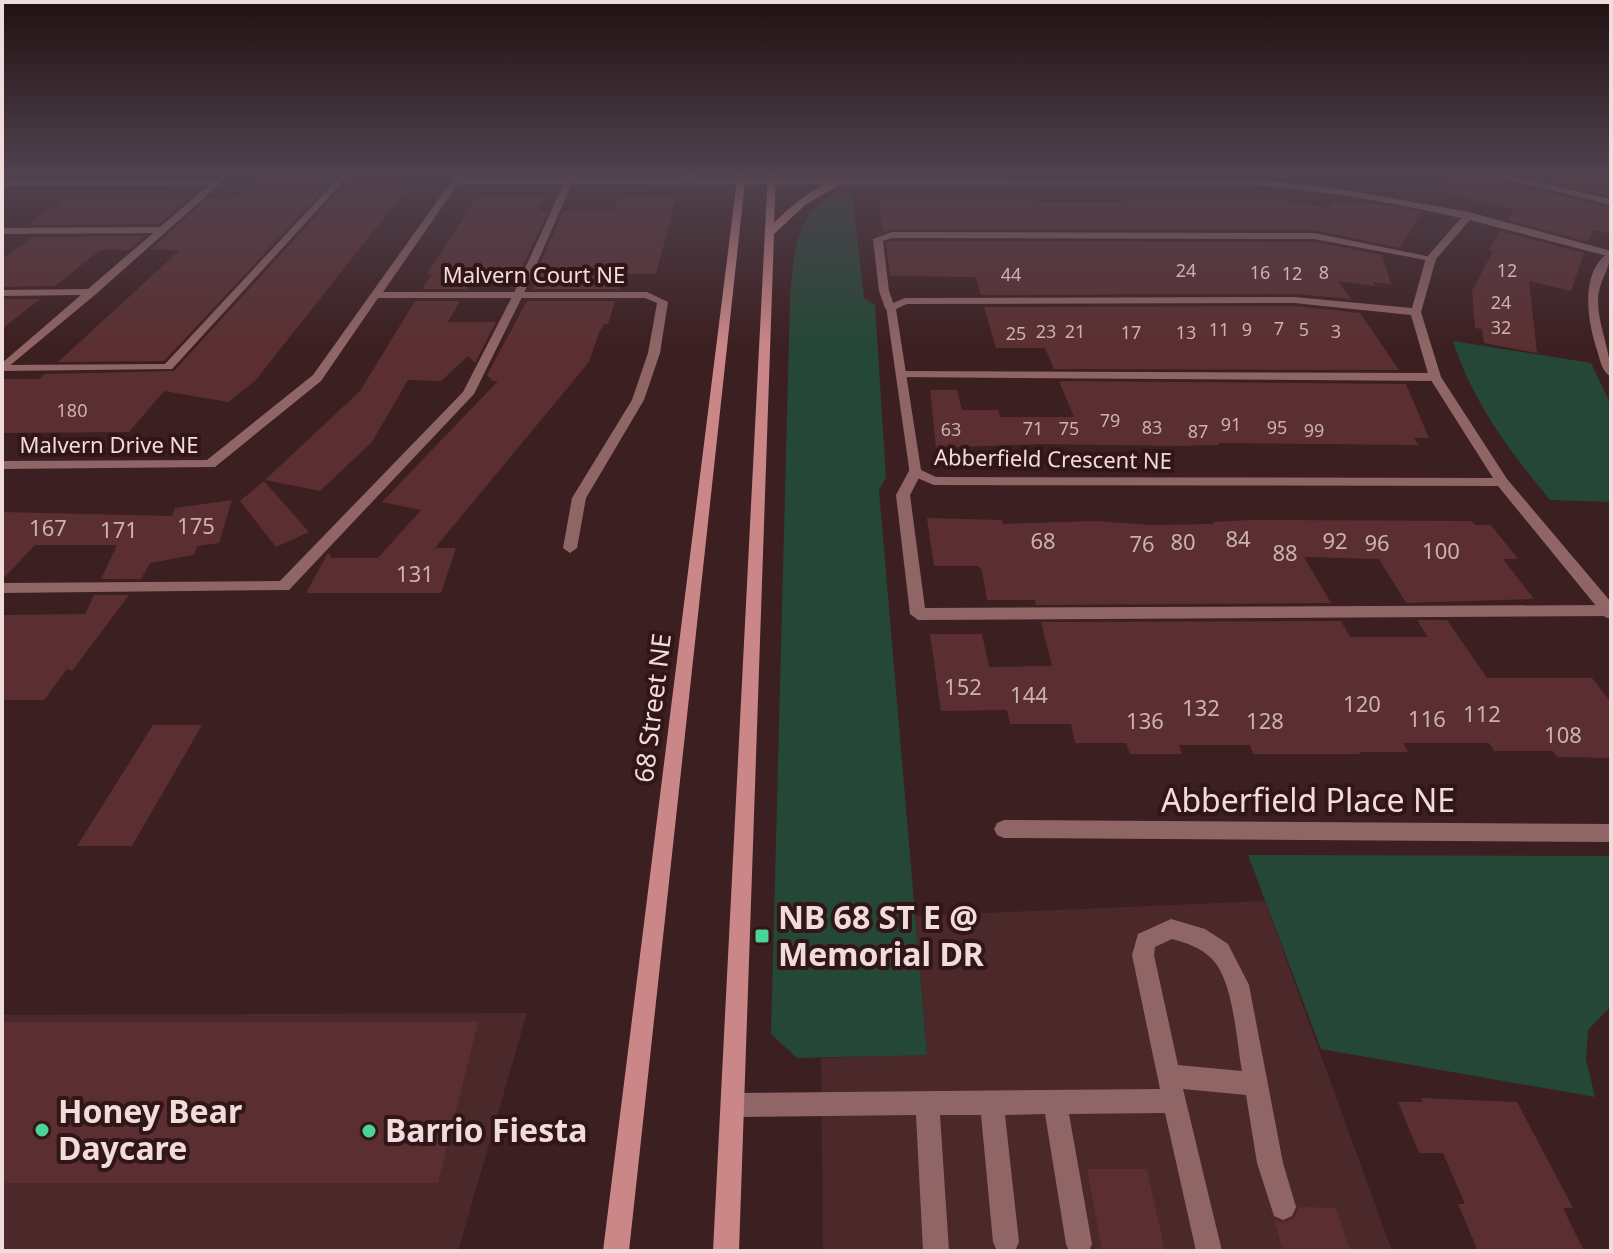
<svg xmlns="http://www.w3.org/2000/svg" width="1613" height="1253" font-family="'Noto Sans',sans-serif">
<rect width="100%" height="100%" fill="#3c1f20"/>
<path fill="#4b2829" d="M1265,901l127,350h-569l-2,-193 106,-4 -12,-138z
M527,1013l-69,238h-456v-236z"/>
<path fill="#254737" d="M18,172h199l-23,5h-168l-7,-2z
M836,194h16l12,104 11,7 11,172 -7,13 48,565 -130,3 -26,-24 19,-735c3,-39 4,-90 46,-105z
M1453,341l138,22 20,42v97l-61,-2c-41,-50 -77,-97 -97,-159z
M1248,855l363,1v150l-23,24 -2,29 9,38 -274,-48z"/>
<path fill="#5b2f31" d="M1448,172h18l145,36v26l-18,-4 -5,12 -80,-22 6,-10 -71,-18z
M1561,172l50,3v21l-62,-14z
M261,175h65l-5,6h11l-168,180 -106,1 122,-112h-30l58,-52h28z
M348,181h65l-158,200 -27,21 -64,-11 -35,41 -127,1v-54h37l6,-5 129,-3z
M477,197h68l-7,14h10l-27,58h-43l-11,20h-45l10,-15h-5z
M618,197h58l-20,77h-33l-4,15h-86l8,-20h-3l25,-58h51z
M65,198h124l-30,26 -132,1z
M1211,199l71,2 47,7 2,-5 53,2 37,7 -21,36 -86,-18 -422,-1 -9,3 -4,-31 232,1z
M1500,231l84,22 -13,38 -42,-10 8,72 -53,-10 -2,-14 -7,-1 -3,-37 21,-40 -5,-1z
M145,236l-16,14h-29l-45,36 -53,1v-28l31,-22z
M892,241l422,1 68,13 9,29 -18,-2 2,4 -37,-5 13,18 -57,-5 -313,1 -5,-18 -86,-1 -4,-33z
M2,299h38l-38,30z
M415,301h45l-12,21h48l-21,41 -7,-7 -27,25 -33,-1 -36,62 -52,49 -55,-11 95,-89z
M527,301h88l-7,23h-4l-5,9 -10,29 -154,186h21l-15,45h-135l22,-40 4,5h46l43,-48 -39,-8 116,-121h-5l-6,-6z
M1294,306l66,7 39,57 -345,-1 -9,-21h-49l-12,-41z
M1059,381l347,3 23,54h-15l5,7 -201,-2 2,2 -42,1 -139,-2 -103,4 -6,-58h27l5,20h36l2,7h74z
M264,481l45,51 -33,15 -36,-46z
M232,500l-13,43 -22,3 -3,9 -44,8 -9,16h-40l16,-34h-82l-33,35v-68l170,4 3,-8z
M927,518l75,2 1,4 93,-3 55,4 63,-1 -1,-2 37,-2 222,1 3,4h16l27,34h-15l31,40 -128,4 -27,-44 -75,-2 27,46 -295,2 -1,-5h-48l-5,-30 -4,-4h-44z
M94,595h35l-57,76 -5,-2 -23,31h-42v-85l83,-1z
M1417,620h30l40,58h105l19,24v56l-54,-1 -4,-6h-59l-5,-8h-86l5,9h-49l1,2h-107l-3,-9h-71l3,9h-52l-4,-11h-51l-4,-19h-61l-3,-14 -66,1 -11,-77h52l7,33 63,-1 -11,-44 300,-1 9,16h78z
M153,725h49l-70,121h-55z
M2,1022h476l-40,161h-436z
M1421,1098l96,4 56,106h-10l21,43h-106l-20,-47h7l-22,-51h-24l-21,-51h25z
M1087,1169h60l18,82h-63z
M1299,1207l37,1 14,43h-67l-9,-32 10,4 9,-4z"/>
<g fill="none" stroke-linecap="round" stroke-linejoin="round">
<path fill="#906566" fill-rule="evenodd" d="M344,172h8l-180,197 -170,2v-6l163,-1z
M569,172h8l-54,123 -49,99 -185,196 -287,3v-10l278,-2 183,-189 50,-97z
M1479,172h13l119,27v6z
M2,228l160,-1 5,3 -5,3 -160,1z
M892,232l422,1 122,25 -5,3 -117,-22 -422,-1 -9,3 6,50 6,17 -5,3 -5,-3 -6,-17 -6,-52z
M1611,251c0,17 -13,31 -13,49 0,27 13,50 13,77 -9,-5 -11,-17 -14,-27 -10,-30 -18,-80 14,-99z
M900,371l535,2 6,4 -6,4 -539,-4v-4z
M915,468l7,4 -12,23 15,113 685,-3 1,11 -693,4 -8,-6 -14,-119 14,-26z
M1171,919l34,10 23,15 21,41 34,178 13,44 -4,9 -9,4 -9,-4 -17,-53 -11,-68 -63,-6 39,162h-26l-31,-138 -96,1 23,130 -3,7h-20l-3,-7 -21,-130 -40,1 14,127 -4,9h-18l-4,-9 -12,-127h-41l9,136h-26l-7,-136 -182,2 -9,-3 -3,-9 3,-9 9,-3 426,-4 -28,-134 6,-21zM1172,939c14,4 28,8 39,19 23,22 25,82 31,113l-64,-6 -24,-110 1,-8z"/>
<path fill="#906566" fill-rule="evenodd" d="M224,172h9l-137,122 -94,78v-9l79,-68 -79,1v-6l86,-1 121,-104 -207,1v-6l213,-1z
M458,172l7,1 -4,5 792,1 92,11 124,22 142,39v6l-141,-37 -34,39 -15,53 20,65 66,102 104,123v17l-6,-2 -107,-131 -564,-1 -24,-10 -24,-169 19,-8 389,-1 118,11 14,-50 35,-40c-69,-16 -138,-27 -208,-33l-795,-1 -75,108h264l21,10 -8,51 -16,47 -58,98 -9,50 -7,5 -7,-5 9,-50 60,-98 16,-47 9,-50 -12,-5h-267l-57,83 -106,86 -213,2v-8l205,-1 106,-85zM1294,303l117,12 18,62 64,101 -557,-1 -15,-7 -25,-161 11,-5z
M1004,820l607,4v18l-607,-4 -7,-3 -3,-6 3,-6z"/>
<path fill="#cb8788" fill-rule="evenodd" d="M698,172h11l-24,10 -7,-2z
M738,172h8l-117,1079h-26z
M768,172h8l-2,51c14,-14 53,-49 72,-42l-41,24 -31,29 -35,1017h-26z"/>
</g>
<linearGradient id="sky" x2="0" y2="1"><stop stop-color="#211112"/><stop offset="0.5" stop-color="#50424e"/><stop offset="1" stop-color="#50424e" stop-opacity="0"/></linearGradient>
<rect width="1613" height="347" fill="url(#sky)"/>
<g fill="#4cd39a" stroke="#321617" stroke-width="3">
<rect x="754" y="928" width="16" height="16" rx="4"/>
<circle cx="42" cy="1130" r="8"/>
<circle cx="369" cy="1131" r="8"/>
</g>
<g text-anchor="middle" stroke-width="8" stroke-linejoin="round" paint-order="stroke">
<g font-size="18" fill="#cbb1b1">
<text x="1186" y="277">24</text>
<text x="1507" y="277">12</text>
<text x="1260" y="279">16</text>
<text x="1324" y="279">8</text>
<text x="1292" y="280">12</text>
<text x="1011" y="281">44</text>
<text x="1501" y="309">24</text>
<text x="1501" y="334">32</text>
<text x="1279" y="335">7</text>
<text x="1219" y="336">11</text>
<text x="1247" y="336">9</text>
<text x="1304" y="336">5</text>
<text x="1046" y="338">23</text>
<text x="1075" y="338">21</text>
<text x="1336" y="338">3</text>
<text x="1131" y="339">17</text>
<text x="1186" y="339">13</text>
<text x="1016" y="340">25</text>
<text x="72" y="417">180</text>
<text x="1110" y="427">79</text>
<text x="1231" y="431">91</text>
<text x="1152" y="434">83</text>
<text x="1277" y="434">95</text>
<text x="1033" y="435">71</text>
<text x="1069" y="435">75</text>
<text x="951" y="436">63</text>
<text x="1314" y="437">99</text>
<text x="1198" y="438">87</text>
</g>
<g font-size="22" fill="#f0dcdc" stroke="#321617">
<text x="534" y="283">Malvern Court NE</text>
<text x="109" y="453">Malvern Drive NE</text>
<text transform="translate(1053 459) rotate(1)" y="8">Abberfield Crescent NE</text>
</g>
<g font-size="22" fill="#cbb1b1">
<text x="196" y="534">175</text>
<text x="48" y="536">167</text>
<text x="119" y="538">171</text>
<text x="1238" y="547">84</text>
<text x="1043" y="549">68</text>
<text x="1335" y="549">92</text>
<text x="1183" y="550">80</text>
<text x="1377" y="551">96</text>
<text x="1142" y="552">76</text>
<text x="1441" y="559">100</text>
<text x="1285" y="561">88</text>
<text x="415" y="582">131</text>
<text x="963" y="695">152</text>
<text x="1029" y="703">144</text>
<text x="1362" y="712">120</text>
<text x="1201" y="716">132</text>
<text x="1482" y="722">112</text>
<text x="1427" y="727">116</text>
<text x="1145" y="729">136</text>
<text x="1265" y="729">128</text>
<text x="1563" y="743">108</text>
</g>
<g font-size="26" fill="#f0dcdc" stroke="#321617">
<text transform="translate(653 708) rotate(-83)" y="9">68 Street NE</text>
</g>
<g font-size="32" fill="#f0dcdc" stroke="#321617">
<text x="1308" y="812">Abberfield Place NE</text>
</g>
<g font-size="32" font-weight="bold" fill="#f0dcdc" stroke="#321617" text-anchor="start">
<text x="778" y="929">NB 68 ST E @<tspan x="778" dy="37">Memorial DR</tspan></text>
<text x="58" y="1123">Honey Bear<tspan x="58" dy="37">Daycare</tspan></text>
<text x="385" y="1142">Barrio Fiesta</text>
</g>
</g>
<rect width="1613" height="1253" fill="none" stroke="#f0dcdc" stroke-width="8"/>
</svg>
